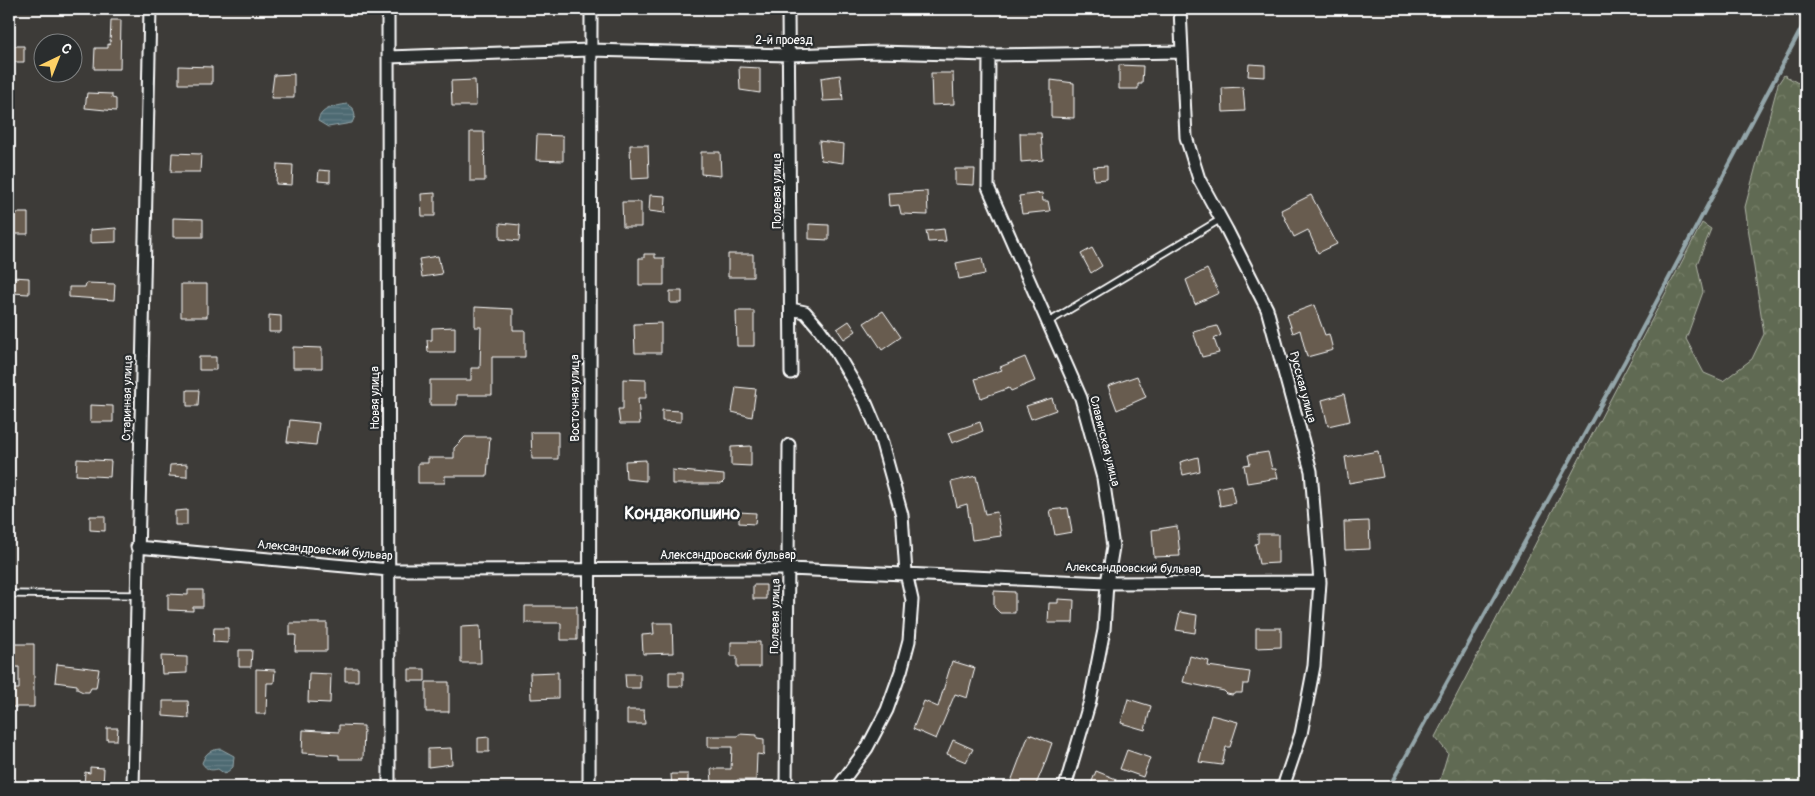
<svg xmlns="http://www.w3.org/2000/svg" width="1815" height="796" font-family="Pangolin,sans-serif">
<defs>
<pattern id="forest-crowns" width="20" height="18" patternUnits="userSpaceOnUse" patternTransform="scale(1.25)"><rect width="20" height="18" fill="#616b52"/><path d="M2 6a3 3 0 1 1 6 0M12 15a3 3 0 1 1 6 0" fill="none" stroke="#79816c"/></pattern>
<pattern id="water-rules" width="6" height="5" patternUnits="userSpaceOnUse" patternTransform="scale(1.25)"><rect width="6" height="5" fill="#4d6a72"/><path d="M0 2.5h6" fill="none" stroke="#688087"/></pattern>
</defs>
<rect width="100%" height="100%" fill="#3d3b38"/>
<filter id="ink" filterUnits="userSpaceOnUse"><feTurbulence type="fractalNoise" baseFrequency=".02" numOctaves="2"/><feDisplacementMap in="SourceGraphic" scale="10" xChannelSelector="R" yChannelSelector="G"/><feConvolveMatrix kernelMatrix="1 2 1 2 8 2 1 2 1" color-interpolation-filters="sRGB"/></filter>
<g filter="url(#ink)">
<path fill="url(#forest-crowns)" stroke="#b0b5a8" d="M1806,73v714h-386l20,-7 8,-27 -13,-16 267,-514 9,6 -14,35 6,28 -17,47 18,34 19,8 29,-22 12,-25 -19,-127 33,-123 6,-9 14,8z"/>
<path fill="url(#water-rules)" stroke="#94a6aa" d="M347,104l6,4 2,8 -3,7 -24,4 -10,-6c2,-13 18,-15 29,-17z
M221,749l13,7 -1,11 -8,7 -7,-5c-8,2 -11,1 -16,-6 4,-11 8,-13 19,-14z"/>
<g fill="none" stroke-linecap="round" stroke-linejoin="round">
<path stroke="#94a6aa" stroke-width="4" d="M1389,787l236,-426 181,-341"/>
</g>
<path fill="#685c4f" stroke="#fff" d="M111,20h10l-1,49h-26l1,-21h13v-4l2,1z
M9,46h15v16h-15z
M1249,64l16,1v12l-17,-1z
M1119,65l24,1 -1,18h-4v5h-19z
M179,66l33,1v17h-33z
M739,67l21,1v25l-20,-3z
M931,73h22l1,31 -22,1z
M294,74v24h-23l3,-23z
M840,75l3,25 -20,1 -2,-23z
M475,80l1,26h-24l-1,-25z
M1051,80l23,3v35l-23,-1z
M1243,87l2,24 -22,1 -1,-24z
M87,93l25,1v4l4,1v12l-31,-3z
M470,132h14l1,49h-15z
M1020,133h21l2,27 -22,2z
M537,135l26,1v25l-27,-1z
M819,141l25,3 -1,19 -22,-3z
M630,145h18l1,33 -18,1z
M701,152h19l1,24 -20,-2z
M172,153l29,1 -1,18h-29z
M277,164l16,1 -1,20 -16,-1z
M1107,166v13l-13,1 -1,-13z
M955,169h20l-1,16 -19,-1z
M319,170l11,1v11l-12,-1z
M927,191l1,24 -27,-1 -2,-9 -10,1 -1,-13z
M435,193v23h-13l-1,-22z
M1042,193l1,8h5l2,10 -28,3 -3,-18z
M650,195l16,1 -1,17 -16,-2z
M1311,195l26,49 -19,9 -10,-23 -14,7 -13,-27z
M622,202h19v25h-18z
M13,213h15v21h-15z
M173,218l30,1v18h-30z
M500,223l20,2 -1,16 -19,-2z
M809,224l20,1v15l-20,-1z
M116,228v14l-26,1v-13z
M944,229l2,12 -18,1 -2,-11z
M1092,248l10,18 -11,7 -10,-19z
M644,254h11v4h9v27h-25v-27h5z
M728,254h25v23h-25z
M438,256l4,18 -20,3 -3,-18z
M982,258l3,16 -26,5 -3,-16z
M1207,269l12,24 -24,11 -9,-24z
M13,277l16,1v16l-17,-1z
M86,283l29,1 -1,16 -45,-3v-10h16z
M181,284h26v33h-26z
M670,291h12v12h-12z
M1314,305l11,30 4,-1 4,16 -26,7 -7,-27 -7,3 -6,-18z
M475,307l38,2v21h12v27h-33v38h-35v10h-27v-25h41v-12h9l1,-41h-6z
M736,311h18v35h-17z
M883,311l18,26 -19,13 -18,-27z
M269,315l12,1v16h-12z
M849,321l7,10 -12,8 -7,-10z
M661,323v30h-26l-1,-29z
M1217,326l4,9 -7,4 5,14 -17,4 -9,-25z
M455,327v25h-27l-1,-12h5v-12z
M293,347l29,1v20h-29z
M199,357h17v13h-17z
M1025,357l10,24 -24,10 -2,-3 -28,10 -6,-19 27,-9 -2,-3z
M1137,376l9,21 -29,13 -9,-24z
M623,379l23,1v18h-8l2,26h-20l-2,-15h5z
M736,387l20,2 -4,28 -20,-5z
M187,390h12l-1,16h-11z
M1344,394l6,27 -22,5 -6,-26z
M1052,398l4,12 -25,9 -5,-13z
M90,405l23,1v16h-23z
M662,410l19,1v11l-19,-1z
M290,420l29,3 -3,22 -29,-3z
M980,422l3,9 -31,12 -4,-10z
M531,432h27v27h-26z
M465,437h25l-3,39h-42v7h-27v-20h10v-5h26v-10z
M751,446v20l-20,-1v-18z
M1378,451l5,26 -34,6 -4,-26z
M1268,452l4,17h4l2,9 -31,5 -3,-18 6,-1 -2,-9z
M1198,457l2,14 -17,4 -3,-13z
M77,459l34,2 -1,16 -34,-2z
M646,460v21l-20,-2 -1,-18z
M187,464v13l-18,-1 1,-11z
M672,470l52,5v6l-3,3h-49z
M976,476l9,38 12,-2 4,24 -29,4 -5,-36 -10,3 -6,-25z
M1231,485l4,18 -15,3 -3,-18z
M1068,508l4,24 -17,3 -5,-25z
M187,510v15h-12v-14z
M739,512l17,1 -1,11 -16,-1z
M90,516h15v15l-15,-1z
M1369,521l1,28 -25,1 -1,-28z
M1177,526l3,30 -26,1 -2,-27z
M1258,534h20v29l-19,1 -4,-20 3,-1z
M753,585h13v14h-13z
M188,590h15v17h-10v4l-25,-1v-16l20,1z
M994,591l21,1v21h-15l-6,-6z
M1058,599l16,1 -1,23h-25l1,-20h9z
M525,606h52v34h-16v-17h-36z
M1180,612l17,3 -2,18 -19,-3z
M290,623h37v28h-32l1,-16h-6z
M653,623h19l1,30 -30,1 -1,-19 12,-1z
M480,626l1,37h-20v-36z
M214,628h14v15l-15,-1z
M1256,628h25v19l-25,1z
M731,642h29v25h-23v-11h-6z
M9,644h25v63h-24v-18h9v-22h-10z
M239,650h13l-1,17h-12z
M161,656l26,1v16l-25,1z
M1190,656l19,5 -1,5 42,6 -2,12h-5l-1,9h-6l-4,2 -5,-1 -3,-3 -41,-9z
M952,661l23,7 -8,30 -12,-4 -19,45 -23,-10 11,-28 14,6z
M57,664l42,5 -3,19h-5l-2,4h-6l-6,-3v-4l-22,-3z
M345,668h13v13h-13z
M256,669l19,1 -1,13h-7l-1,31h-10z
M409,669h16v12h-16z
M558,672v26l-27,1 -1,-26z
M669,672h14v14h-14z
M309,673l22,1 -1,29 -22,-1z
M625,674h15v14h-14z
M426,682h23v30h-23z
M1128,699l23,7 -6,24 -24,-7z
M163,701h25l1,17 -26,-2z
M627,710h17l1,14h-18z
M1211,715l27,7 -8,25h-4l-4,18 -23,-3z
M339,725l25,1 -1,33h-24v-4l-37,-2 1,-23 36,2z
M107,728h11l-1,12h-10z
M739,734l18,1v3l7,1v16l-7,-1 -1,26h-19v2l-25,1 -1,-14h20l1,-22h-24v-11h31z
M1029,734l23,9 -7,20 -10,24h-26z
M489,737v15h-11v-14z
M953,740l20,9 -7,13 -19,-8z
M451,748l1,16 -24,3v-18z
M1127,750l23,8 -7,19 -23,-8z
M90,767l14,1 -1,19 -19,-1 1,-14 5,1z
M1096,771l20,8 -3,8h-14l-8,-3z
M671,774h17v13h-16z"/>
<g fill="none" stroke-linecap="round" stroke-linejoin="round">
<g stroke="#fff" stroke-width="9">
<path id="lane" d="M1047,323l174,-104
M9,594l128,1"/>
</g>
<g stroke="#fff" stroke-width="15">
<path id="street" d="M388,9l1,778
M788,9l3,364
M1180,9l6,128 13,42 28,51 40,79 44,162 9,111 -6,84 -13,68 -18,53
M989,55l-1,132 93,211 22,80 10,69 -6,36 -3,47 -14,71 -25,86
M388,57l202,-7 200,5 88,-3 111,3 191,-3
M791,309l14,3 13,15 16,22 32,54 14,33 22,79 4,58 6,27 -3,41 -8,30 -14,39 -20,38 -29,39
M137,547l252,23 400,-1 318,14 213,-1
M133,787l17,-778
M589,787l2,-778
M786,787l3,-342"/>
</g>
<use href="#lane" stroke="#2a2d2e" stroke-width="5.5"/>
<use href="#street" stroke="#2a2d2e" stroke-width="11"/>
</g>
</g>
<g text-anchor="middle" stroke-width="4.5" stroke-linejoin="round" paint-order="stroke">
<g font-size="12" fill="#fff" stroke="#2a2d2e">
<text x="784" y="44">2-й проезд</text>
<text transform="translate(777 191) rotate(-90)" y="4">Полевая улица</text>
<text transform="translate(1303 387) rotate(75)" y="4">Русская улица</text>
<text transform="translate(127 398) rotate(-89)" y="4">Старинная улица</text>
<text transform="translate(375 398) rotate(-90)" y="4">Новая улица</text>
<text transform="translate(575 398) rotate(-90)" y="4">Восточная улица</text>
<text transform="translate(1105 441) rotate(76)" y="4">Славянская улица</text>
<text transform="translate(325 550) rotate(5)" y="4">Александровский бульвар</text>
<text x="728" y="559">Александровский бульвар</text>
<text transform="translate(1133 568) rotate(1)" y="4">Александровский бульвар</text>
<text transform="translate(775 616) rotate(-89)" y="4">Полевая улица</text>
</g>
<g font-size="18" font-weight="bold" fill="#fff" stroke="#2a2d2e">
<text x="682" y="519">Кондакопшино</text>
</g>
</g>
<rect width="1815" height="796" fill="none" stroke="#2a2d2e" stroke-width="30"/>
<rect x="15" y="15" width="1785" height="766" fill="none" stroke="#fff" stroke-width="2" filter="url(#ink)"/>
<g transform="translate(58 58) rotate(43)"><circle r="24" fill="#2a2d2e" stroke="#7f8182"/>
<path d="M0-4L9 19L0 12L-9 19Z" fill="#ffd166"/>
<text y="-8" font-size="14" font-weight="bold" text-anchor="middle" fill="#ffffff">С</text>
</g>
</svg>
